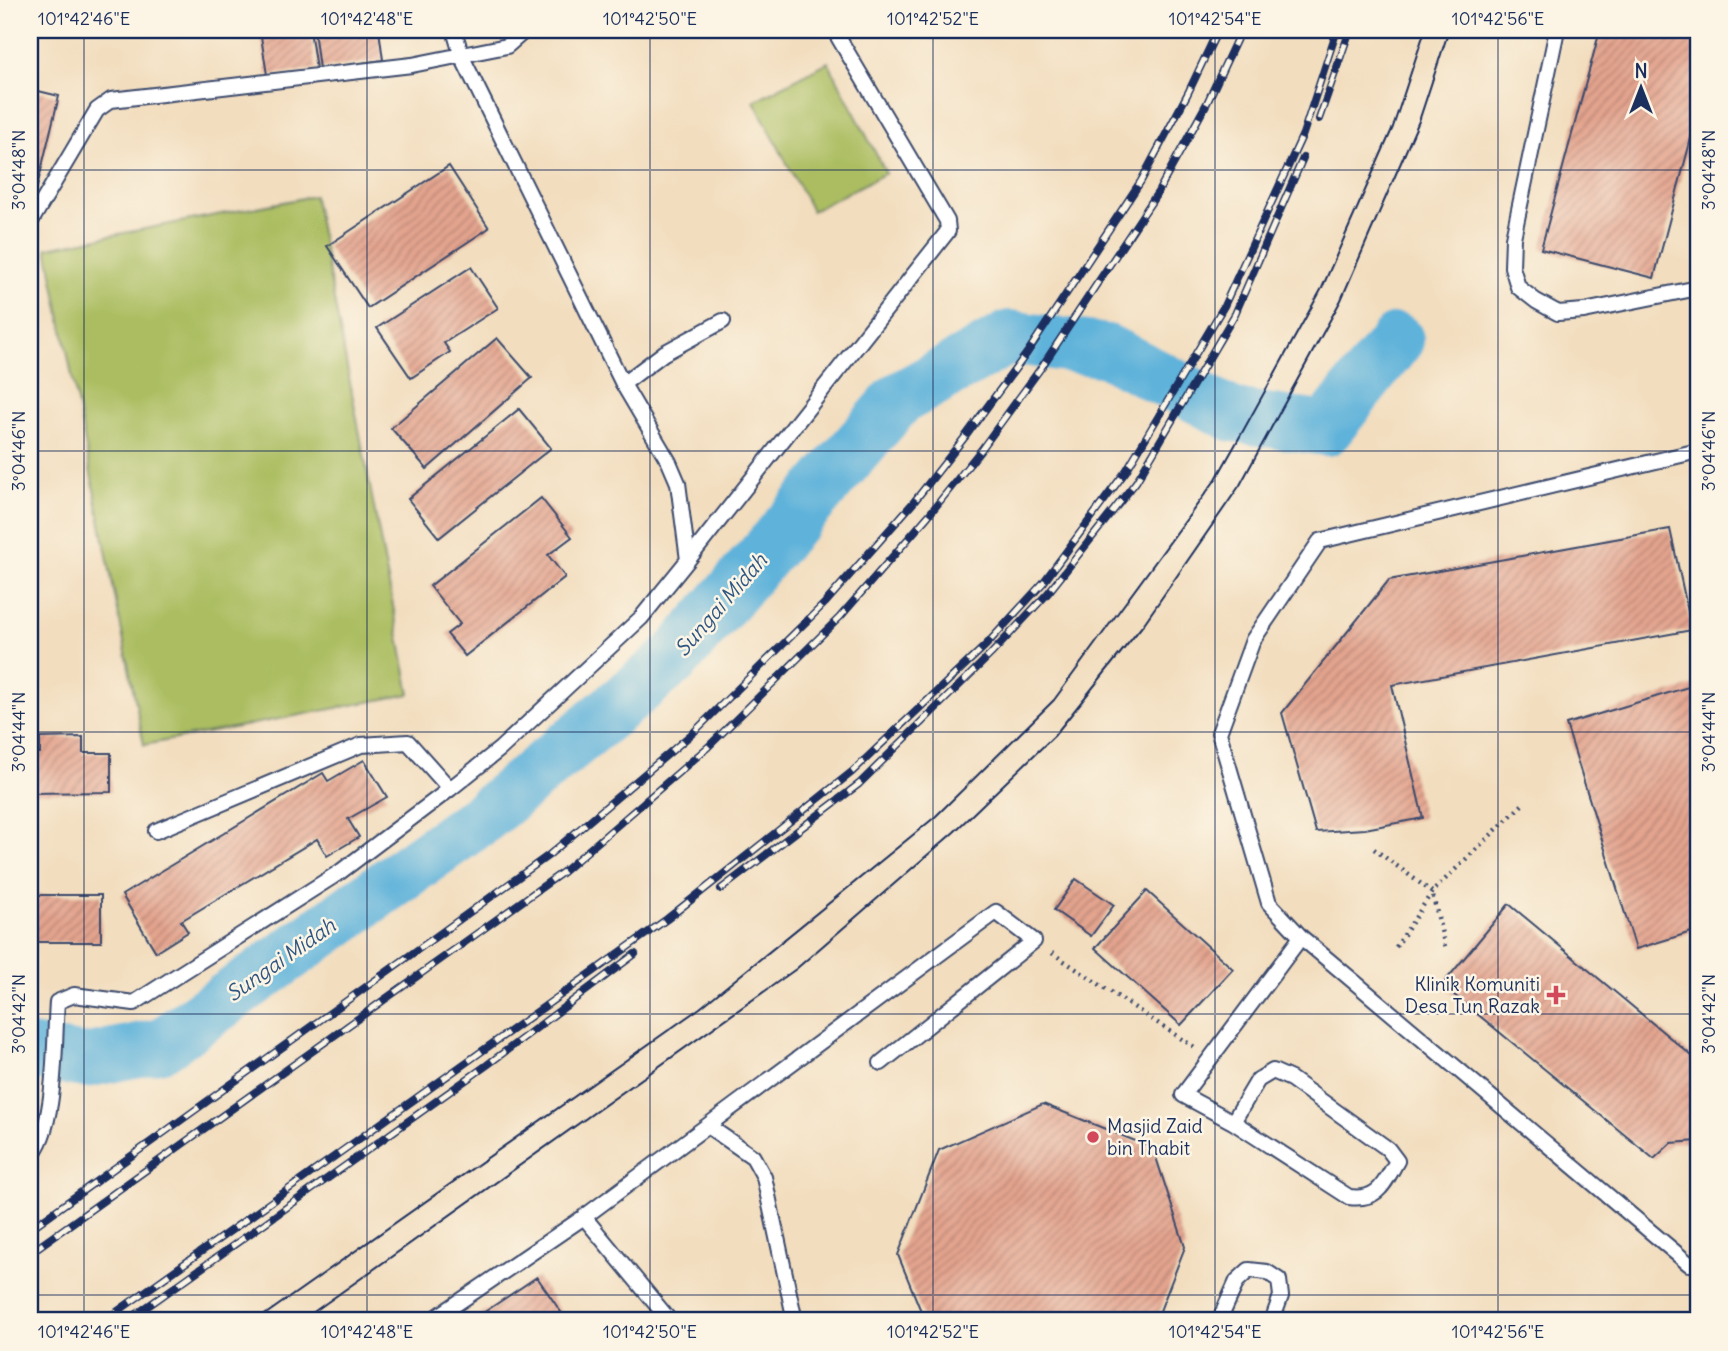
<svg xmlns="http://www.w3.org/2000/svg" width="1728" height="1351" font-family="Delius,sans-serif">
<defs>
<pattern id="building-hatch" width="6" height="6" patternUnits="userSpaceOnUse" patternTransform="scale(1.75)"><rect width="6" height="6" fill="#e4a48e"/><path d="M-1 1l2-2M0 6l6-6M5 7l2-2" fill="none" stroke="#b88677"/></pattern>
</defs>
<rect width="100%" height="100%" fill="#fcf5e5"/>
<filter id="ink" filterUnits="userSpaceOnUse"><feTurbulence type="fractalNoise" baseFrequency=".0143" numOctaves="2"/><feDisplacementMap in="SourceGraphic" scale="14" xChannelSelector="R" yChannelSelector="G"/><feConvolveMatrix kernelMatrix="1 2 1 2 8 2 1 2 1" color-interpolation-filters="sRGB"/></filter>
<filter id="wash" filterUnits="userSpaceOnUse"><feTurbulence type="fractalNoise" baseFrequency=".00686" numOctaves="4" result="noise"/><feDisplacementMap in="SourceGraphic" scale="28" xChannelSelector="R" yChannelSelector="G"/><feGaussianBlur stdDeviation="1.57" result="paint"/><feColorMatrix in="noise" values="0 0 0 0 0 0 0 0 0 0 0 0 0 0 0 0 0 1.4 0 .05"/><feComposite in="paint" operator="in"/></filter>
<g filter="url(#wash)">
<rect width="100%" height="100%" fill="#f2ddbe"/>
<path fill="#abbd61" stroke="#637660" stroke-width="2" d="M828,62l58,111 -74,38 -58,-110z
M314,196l96,498 -266,51 -97,-497z"/>
<g fill="none" stroke-linecap="round" stroke-linejoin="round">
<path stroke="#5eb2da" stroke-width="54" d="M30,1052l55,9 77,-16 321,-228 191,-158 225,-260 111,-62 97,14 126,64 93,14 71,-89"/>
</g>
<g id="blocks">
<path fill="url(#building-hatch)" d="M260,30h50l6,39 -49,6z
M314,30h65l4,30 -64,9z
M1600,30h98v82l-44,166 -113,-29z
M30,89l29,7 -22,91 -7,-2z
M449,166l40,62 -121,80 -41,-62z
M471,267l27,41 -54,35 6,9 -39,26 -34,-50z
M497,338l35,40 -105,91 -36,-41z
M519,409l32,39 -112,90 -31,-39z
M541,498l31,39 -24,18 17,22 -100,79 -18,-22 13,-10 -30,-38z
M1670,529l22,101 -300,55 31,133 -58,11 -49,3 -34,-119 107,-133z
M1698,684v246l-62,19 -70,-225z
M83,737v16h28v39l-81,1v-40h10v-15z
M364,760l23,37 -39,22 11,18 -32,19 -10,-17 -136,82 7,11 -32,20 -34,-57 201,-122 5,8z
M1076,879l38,26 -23,31 -37,-26z
M1147,891l86,78 -52,56 -86,-77z
M30,895h71v47h-71z
M1509,904l189,157v80l-27,2 -17,16 -212,-174z
M1043,1104l110,44 32,99 -29,74h-231l-27,-66 41,-105z
M537,1277l30,44h-96z"/>
</g>
</g>
<g filter="url(#ink)">
<use href="#blocks" fill-opacity="0" stroke="#3b496c" stroke-width="2"/>
<g fill="none" stroke-linecap="round" stroke-linejoin="round">
<g stroke="#3b496c" stroke-width="18">
<path id="lane" d="M1557,30l-44,208 -1,29 6,20 18,14 22,12 26,-2 114,-23
M30,223l67,-113 14,-10 301,-35 95,-19 16,-14 -1,-2
M623,384l41,-31 59,-32
M1698,451l-378,90 -67,99 -34,93 50,170 32,34 388,327 9,-1
M688,560l260,-329 -1,-10 -113,-191
M156,831l205,-86 47,-3 42,47
M1233,1122l25,-42 15,-9 18,8 97,70 9,12c-13,22 -18,40 -48,36l-116,-75 -50,-27 118,-158
M708,1126l45,31 11,20 31,144
M30,1156c27,-26 24,-115 27,-154l17,-7 60,8 206,-131 110,-83 50,-40 141,-131 47,-58 -10,-77 -9,-21 -46,-78 -161,-327 -8,-27
M584,1217l86,104
M431,1321l153,-104 412,-305 38,29 -153,122
M1219,1321l18,-40 12,-11 18,2 12,8 2,16 -9,25"/>
</g>
<path stroke="#3b496c" stroke-width="4.5" stroke-dasharray="2 5" stroke-linecap="butt" d="M1374,849l58,43 14,59
M1396,947l36,-55 93,-90
M1052,953l142,94"/>
<use href="#lane" stroke="#fff" stroke-width="14"/>
<path stroke="#1b2f5e" stroke-width="2" d="M256,1321l444,-313 235,-191 119,-117 162,-221 27,-48 79,-143 71,-161 32,-97
M301,1321l495,-352 158,-137 100,-96 89,-111 97,-140 101,-185 78,-179 30,-91"/>
<g stroke="#1b2f5e" stroke-width="8">
<path id="rail" d="M1319,119l31,-89
M721,889l138,-105 132,-130 57,-61 88,-111 99,-168 68,-156
M30,1229l519,-374 145,-123 131,-129 88,-100 52,-66 62,-84 114,-172 47,-88 30,-63
M30,1253l533,-381 145,-125 132,-130 88,-101 53,-66 62,-85 115,-173 49,-89 34,-73
M104,1321l563,-402 185,-147 134,-127 57,-62 83,-112 98,-165 79,-172 34,-104
M127,1321l360,-256 148,-111"/>
</g>
<use href="#rail" stroke="#fcf5e5" stroke-width="5" stroke-dasharray="16" stroke-linecap="butt"/>
</g>
</g>
<path fill="none" stroke="#1b2f5e" stroke-width="2" stroke-opacity="0.45" d="M84,30v1291M367,30v1291M650,30v1291M933,30v1291M1215,30v1291M1498,30v1291M30,170h1668M30,451h1668M30,732h1668M30,1014h1668M30,1295h1668"/>
<g fill="#d1495b" stroke="#fcf5e5" stroke-width="2.5">
<path d="M1552.5 984.5h7v7h7v7h-7v7h-7v-7h-7v-7h7z"/>
<circle cx="1093" cy="1137" r="7"/>
</g>
<g text-anchor="middle" stroke-width="5" stroke-linejoin="round" paint-order="stroke">
<g font-size="19" fill="#1b2f5e" stroke="#fcf5e5" text-anchor="end">
<text x="1540" y="991">Klinik Komuniti<tspan x="1540" dy="22">Desa Tun Razak</tspan></text>
<text x="1107" y="1133" text-anchor="start">Masjid Zaid<tspan x="1107" dy="22">bin Thabit</tspan></text>
</g>
<g font-size="21" font-style="italic" fill="#2f5683" stroke="#fcf5e5">
<text transform="translate(721 605) rotate(-49)" y="7">Sungai Midah</text>
<text transform="translate(281 960) rotate(-35)" y="7">Sungai Midah</text>
</g>
</g>
<rect width="1728" height="1351" fill="none" stroke="#fcf5e5" stroke-width="77"/>
<g transform="translate(1641 88)" stroke="#fcf5e5" stroke-width="5" paint-order="stroke">
<path d="M0-5L12 26L0 18L-12 26Z" fill="#1b2f5e"/>
<text y="-10" font-size="19" font-weight="bold" text-anchor="middle" fill="#1b2f5e">N</text>
</g>
<rect x="38" y="38" width="1652" height="1274" fill="none" stroke="#1b2f5e" stroke-width="2.5"/>
<g font-size="18" text-anchor="middle" fill="#1b2f5e">
<text x="84" y="25">101°42'46"E</text>
<text x="367" y="25">101°42'48"E</text>
<text x="650" y="25">101°42'50"E</text>
<text x="933" y="25">101°42'52"E</text>
<text x="1215" y="25">101°42'54"E</text>
<text x="1498" y="25">101°42'56"E</text>
<text transform="translate(19 170) rotate(-90)" y="6">3°04'48"N</text>
<text transform="translate(1709 170) rotate(-90)" y="6">3°04'48"N</text>
<text transform="translate(19 451) rotate(-90)" y="6">3°04'46"N</text>
<text transform="translate(1709 451) rotate(-90)" y="6">3°04'46"N</text>
<text transform="translate(19 732) rotate(-90)" y="6">3°04'44"N</text>
<text transform="translate(1709 732) rotate(-90)" y="6">3°04'44"N</text>
<text transform="translate(19 1014) rotate(-90)" y="6">3°04'42"N</text>
<text transform="translate(1709 1014) rotate(-90)" y="6">3°04'42"N</text>
<text x="84" y="1338">101°42'46"E</text>
<text x="367" y="1338">101°42'48"E</text>
<text x="650" y="1338">101°42'50"E</text>
<text x="933" y="1338">101°42'52"E</text>
<text x="1215" y="1338">101°42'54"E</text>
<text x="1498" y="1338">101°42'56"E</text>
</g>
</svg>
